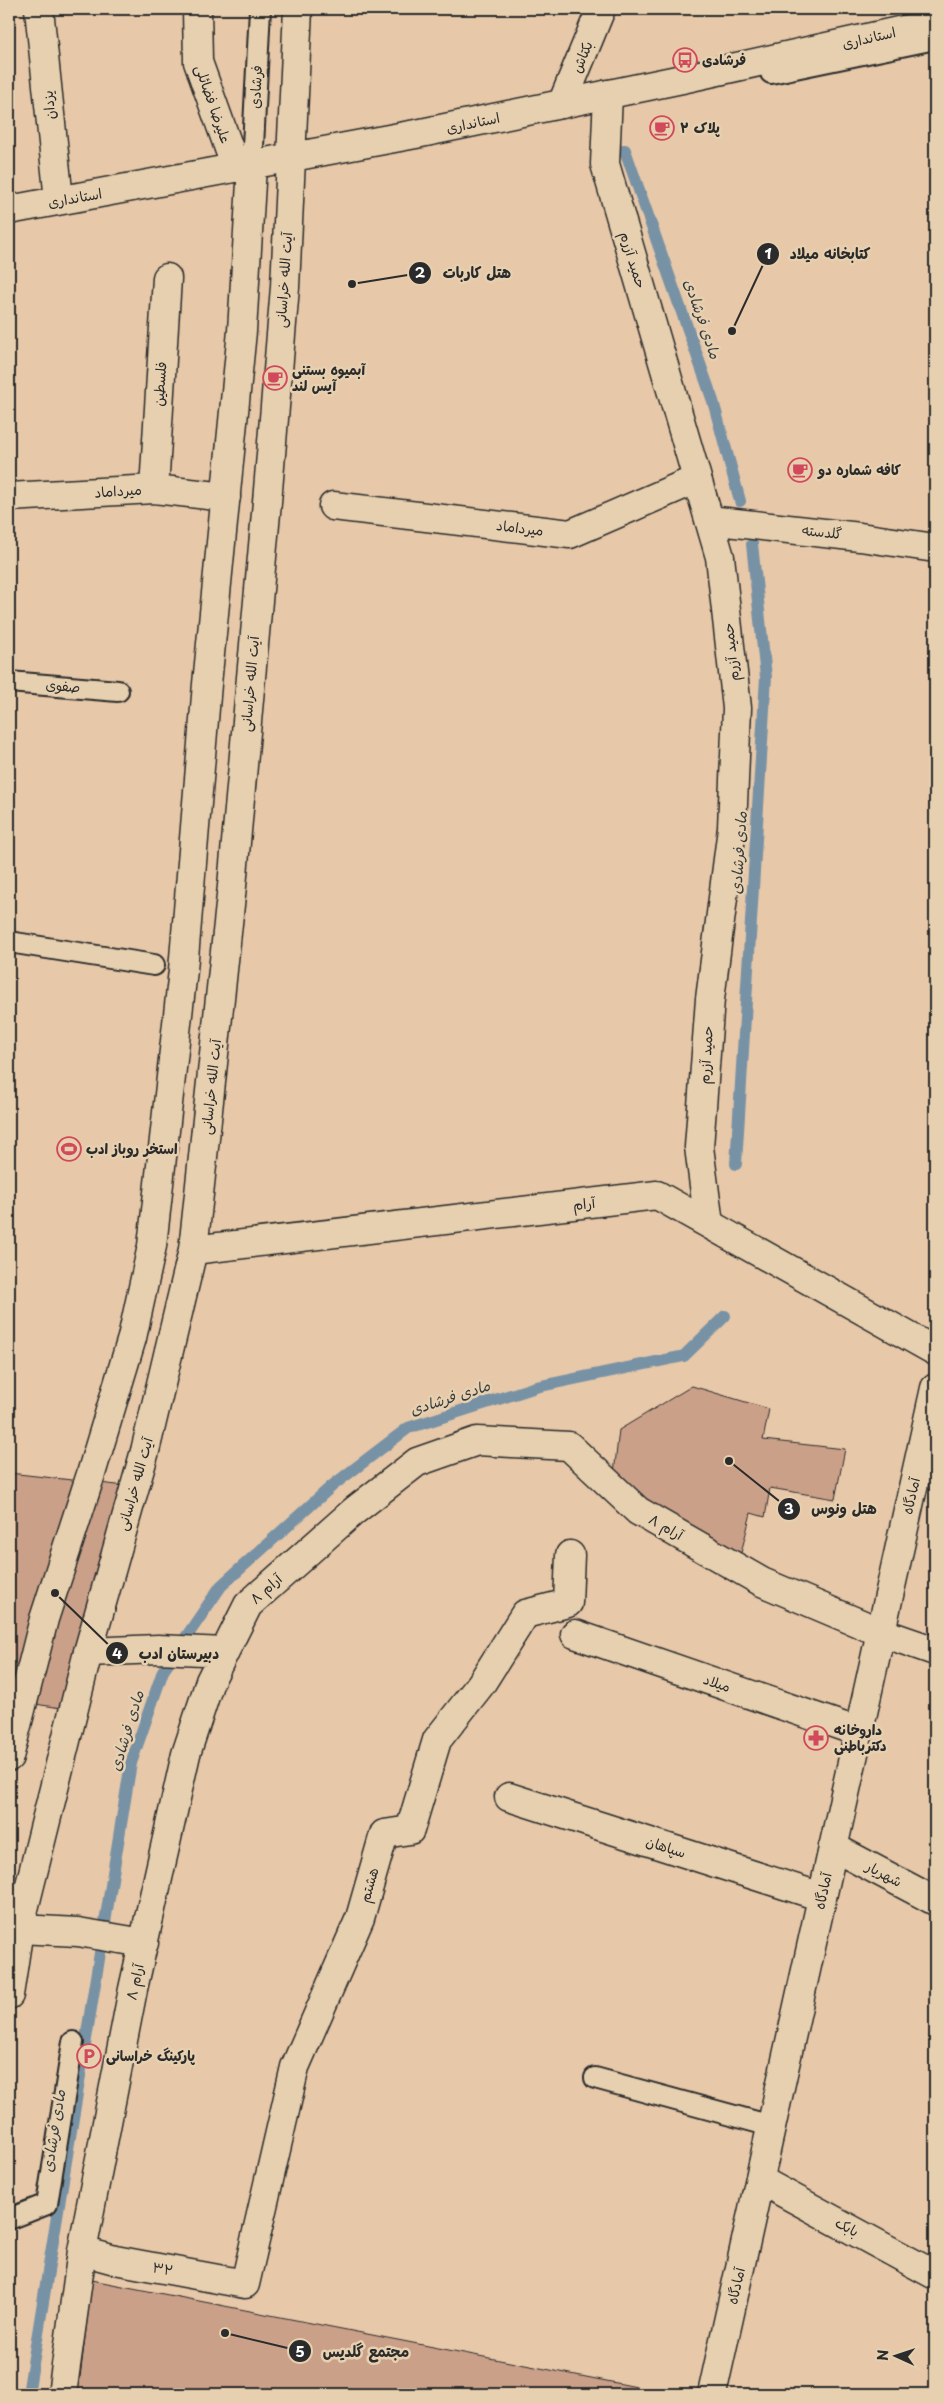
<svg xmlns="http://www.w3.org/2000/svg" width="944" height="2403" font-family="'Playpen Sans','Playpen Sans Arabic',sans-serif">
<rect width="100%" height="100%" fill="#e7c8a9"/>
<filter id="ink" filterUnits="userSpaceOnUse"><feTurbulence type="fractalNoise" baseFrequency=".02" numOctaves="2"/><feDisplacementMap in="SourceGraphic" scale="10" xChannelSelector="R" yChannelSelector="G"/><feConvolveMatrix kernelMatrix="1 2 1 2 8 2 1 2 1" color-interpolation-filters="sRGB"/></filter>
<g filter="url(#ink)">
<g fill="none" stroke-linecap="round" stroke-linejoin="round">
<path stroke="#7892a5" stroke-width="12" d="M625,150l88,251 27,100
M736,1164l30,-487 -14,-133
M28,2394l103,-631 32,-92 58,-85 111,-100 76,-58 128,-41 148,-31 41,-40"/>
</g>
<path fill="#cba089" stroke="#2b2b2b" d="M692,1386l77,23 -6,31 82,9 -10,50 -65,-11 -5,29 -14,-4 -10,40 -107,-52 -20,-28 5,-43z
M9,1473l117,13 -52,224 -65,-10z
M92,2280l545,107 -1,7h-558z"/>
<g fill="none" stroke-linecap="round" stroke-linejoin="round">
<g stroke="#2b2b2b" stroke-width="24">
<path id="lane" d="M771,73l164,-34
M252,166l8,-157
M9,682l109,9
M9,942l145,23
M595,2078l176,48
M9,2219l38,-15 26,-162"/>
</g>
<g stroke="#2b2b2b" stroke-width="31">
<path id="street" d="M39,9l20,191
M197,9l1,53 38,106
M608,94l-3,70 115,393 17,151 -5,120 -22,171 -11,148 10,77
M562,104l39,-95
M154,489l13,-211
M9,497l145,-8 72,8
M333,506l237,28 127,-55
M709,520l151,17 75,11
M193,1250l464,-55 278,156
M575,1634l284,98
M88,1652l70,-3 67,3
M509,1797l313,100
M833,1847l102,54
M19,1929l59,3 66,11
M760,2180l175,95
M82,2251l33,9 130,24 50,-217 65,-149 24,-84 26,-4 27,-90 44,-56 44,-70 43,-11 2,-48
M62,2394l20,-143 51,-262 53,-235 24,-73 38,-76 106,-94 63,-49 60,-21 92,5 69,65 124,71 118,50 55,19"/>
</g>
<g stroke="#2b2b2b" stroke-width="31">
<path id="secondary" d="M9,210l412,-77 261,-54 253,-56
M9,1757l35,-138 47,-145 41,-136 20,-92 31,-276 24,-286 35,-353 10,-165
M9,1995l10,-66 69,-277 57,-201 48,-201 39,-364 35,-384 18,-215 13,-278
M712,2394l223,-1006"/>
</g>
<use href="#lane" stroke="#e6d0af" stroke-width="20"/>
<use href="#street" stroke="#e6d0af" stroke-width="28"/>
<use href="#secondary" stroke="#e6d0af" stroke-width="28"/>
</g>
</g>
<defs>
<g id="bus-ring" transform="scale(1.25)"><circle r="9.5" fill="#e6d0af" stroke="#d1495b" stroke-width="1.5"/><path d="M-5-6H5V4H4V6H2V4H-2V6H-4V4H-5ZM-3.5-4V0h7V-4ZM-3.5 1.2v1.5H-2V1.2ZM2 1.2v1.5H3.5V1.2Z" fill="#d1495b"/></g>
<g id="cafe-ring" transform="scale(1.25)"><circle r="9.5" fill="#e6d0af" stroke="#d1495b" stroke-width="1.5"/><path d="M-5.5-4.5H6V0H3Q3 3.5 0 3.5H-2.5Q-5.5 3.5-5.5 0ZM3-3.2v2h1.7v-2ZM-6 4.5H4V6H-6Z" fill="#d1495b"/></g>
<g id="stadium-ring" transform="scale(1.25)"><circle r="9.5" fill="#e6d0af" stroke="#d1495b" stroke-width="1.5"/><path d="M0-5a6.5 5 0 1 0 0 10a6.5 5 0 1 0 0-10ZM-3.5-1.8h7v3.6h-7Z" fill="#d1495b"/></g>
<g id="pharmacy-ring" transform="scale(1.25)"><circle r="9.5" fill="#e6d0af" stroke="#d1495b" stroke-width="1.5"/><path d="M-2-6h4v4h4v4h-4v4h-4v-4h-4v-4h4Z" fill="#d1495b"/></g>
<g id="parking-ring" transform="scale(1.25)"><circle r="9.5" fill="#e6d0af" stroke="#d1495b" stroke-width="1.5"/><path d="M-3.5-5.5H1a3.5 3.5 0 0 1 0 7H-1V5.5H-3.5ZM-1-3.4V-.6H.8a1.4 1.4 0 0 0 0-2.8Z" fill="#d1495b"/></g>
</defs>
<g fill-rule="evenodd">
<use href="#bus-ring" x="685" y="60"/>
<use href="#cafe-ring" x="662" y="128"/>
<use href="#cafe-ring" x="275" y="378"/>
<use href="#cafe-ring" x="800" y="470"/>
<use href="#stadium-ring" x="69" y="1149"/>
<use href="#pharmacy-ring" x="816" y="1738"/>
<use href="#parking-ring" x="89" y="2056"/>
</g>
<g text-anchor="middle" stroke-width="5" stroke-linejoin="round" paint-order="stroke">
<g font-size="14" fill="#2b2b2b" stroke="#e6d0af">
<text transform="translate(869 38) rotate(-13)" y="5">استانداری</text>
<text transform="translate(582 57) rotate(-67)" y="5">بکتاش</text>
<text transform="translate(256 87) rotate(-87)" y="5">فرشادی</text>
<text transform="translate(213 104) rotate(71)" y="5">علیرضا فضائلی</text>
<text transform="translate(49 105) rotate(-96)" y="5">یزدان</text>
<text transform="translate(473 123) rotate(-12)" y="5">استانداری</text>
<text transform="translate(75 198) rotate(-10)" y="5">استانداری</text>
<text transform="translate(633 260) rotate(73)" y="5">حمید آزرم</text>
<text transform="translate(284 280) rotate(-86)" y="5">آیت الله خراسانی</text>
<text transform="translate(160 384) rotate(-86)" y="5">فلسطین</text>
<text transform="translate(118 491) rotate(-4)" y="5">میرداماد</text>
<text transform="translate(520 528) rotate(7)" y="5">میرداماد</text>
<text transform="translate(822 532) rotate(6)" y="5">گلدسته</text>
<text transform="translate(731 652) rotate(-96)" y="5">حمید آزرم</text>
<text transform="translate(250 684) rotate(-85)" y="5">آیت الله خراسانی</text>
<text transform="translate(63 686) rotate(5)" y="5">صفوی</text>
<text transform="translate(706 1055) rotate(-86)" y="5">حمید آزرم</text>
<text transform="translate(211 1087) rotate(-84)" y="5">آیت الله خراسانی</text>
<text transform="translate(584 1204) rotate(-7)" y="5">آرام</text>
<text transform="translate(135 1484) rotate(-74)" y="5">آیت الله خراسانی</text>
<text transform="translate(911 1496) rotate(-77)" y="5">آمادگاه</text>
<text transform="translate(666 1527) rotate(30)" y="5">۸ آرام</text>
<text transform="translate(266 1589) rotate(-42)" y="5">۸ آرام</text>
<text transform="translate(717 1683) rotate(19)" y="5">میلاد</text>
<text transform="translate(666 1847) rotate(18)" y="5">سپاهان</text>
<text transform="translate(884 1874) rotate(28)" y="5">شهریار</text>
<text transform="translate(369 1885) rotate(-74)" y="5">هشتم</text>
<text transform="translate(823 1891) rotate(-78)" y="5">آمادگاه</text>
<text transform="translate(135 1982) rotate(-78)" y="5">۸ آرام</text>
<text transform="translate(847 2227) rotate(28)" y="5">بابک</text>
<text transform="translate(163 2269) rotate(10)" y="5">۳۲</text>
<text transform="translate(736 2286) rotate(-77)" y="5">آمادگاه</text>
</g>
<g font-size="14" font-weight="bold" fill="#2b2b2b" stroke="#e6d0af" text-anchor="start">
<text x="702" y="65">فرشادی</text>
<text x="680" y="133">پلاک ۲</text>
<text x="292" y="375">آبمیوه بستنی<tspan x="292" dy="16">آیس لند</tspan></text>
<text x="818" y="475">کافه شماره دو</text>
<text x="86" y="1154">استخر روباز ادب</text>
<text x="834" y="1735">داروخانه<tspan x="834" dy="16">دکترباطنی</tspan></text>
<text x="106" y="2061">پارکینگ خراسانی</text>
</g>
<g font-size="15" font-style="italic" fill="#383c3f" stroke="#e6d0af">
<text transform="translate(702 319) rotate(71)" y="5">مادی فرشادی</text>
<text transform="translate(739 853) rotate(-86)" y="5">مادی فرشادی</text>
<text transform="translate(450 1398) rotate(-18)" y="5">مادی فرشادی</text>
<text transform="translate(127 1731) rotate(-73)" y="5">مادی فرشادی</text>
<text transform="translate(54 2131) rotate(-81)" y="5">مادی فرشادی</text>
</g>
</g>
<path fill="none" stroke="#2b2b2b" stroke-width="2" d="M732 331L768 254M352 284L420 273M729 1461L789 1509M55 1593L117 1653M225 2333L300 2351"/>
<g fill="#2b2b2b" stroke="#e6d0af" stroke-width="2">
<circle cx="732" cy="331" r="5"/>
<circle cx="352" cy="284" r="5"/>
<circle cx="729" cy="1461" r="5"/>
<circle cx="55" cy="1593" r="5"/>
<circle cx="225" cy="2333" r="5"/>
<circle cx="768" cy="254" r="12"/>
<circle cx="420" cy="273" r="12"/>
<circle cx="789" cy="1509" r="12"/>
<circle cx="117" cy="1653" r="12"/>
<circle cx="300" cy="2351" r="12"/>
</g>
<g font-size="15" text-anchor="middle" font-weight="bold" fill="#fff">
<text x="768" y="259">1</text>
<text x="420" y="278">2</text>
<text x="789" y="1514">3</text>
<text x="117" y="1659">4</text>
<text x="300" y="2357">5</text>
</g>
<g font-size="15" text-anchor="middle" font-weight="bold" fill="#2b2b2b" stroke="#e6d0af" stroke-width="5" stroke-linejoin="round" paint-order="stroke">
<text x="830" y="259">کتابخانه میلاد</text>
<text x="477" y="278">هتل کاربات</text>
<text x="844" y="1514">هتل ونوس</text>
<text x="179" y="1659">دبیرستان ادب</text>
<text x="366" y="2357">مجتمع گلدیس</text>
</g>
<rect width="944" height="2403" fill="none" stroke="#e6d0af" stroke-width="30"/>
<rect x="15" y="15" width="914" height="2373" fill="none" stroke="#2b2b2b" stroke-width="2" filter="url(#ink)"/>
<g transform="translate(896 2356) rotate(273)" stroke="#e6d0af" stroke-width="4" paint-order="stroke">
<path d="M0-4L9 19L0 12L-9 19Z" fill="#2b2b2b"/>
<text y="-8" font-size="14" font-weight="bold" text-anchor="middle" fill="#2b2b2b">N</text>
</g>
</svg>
